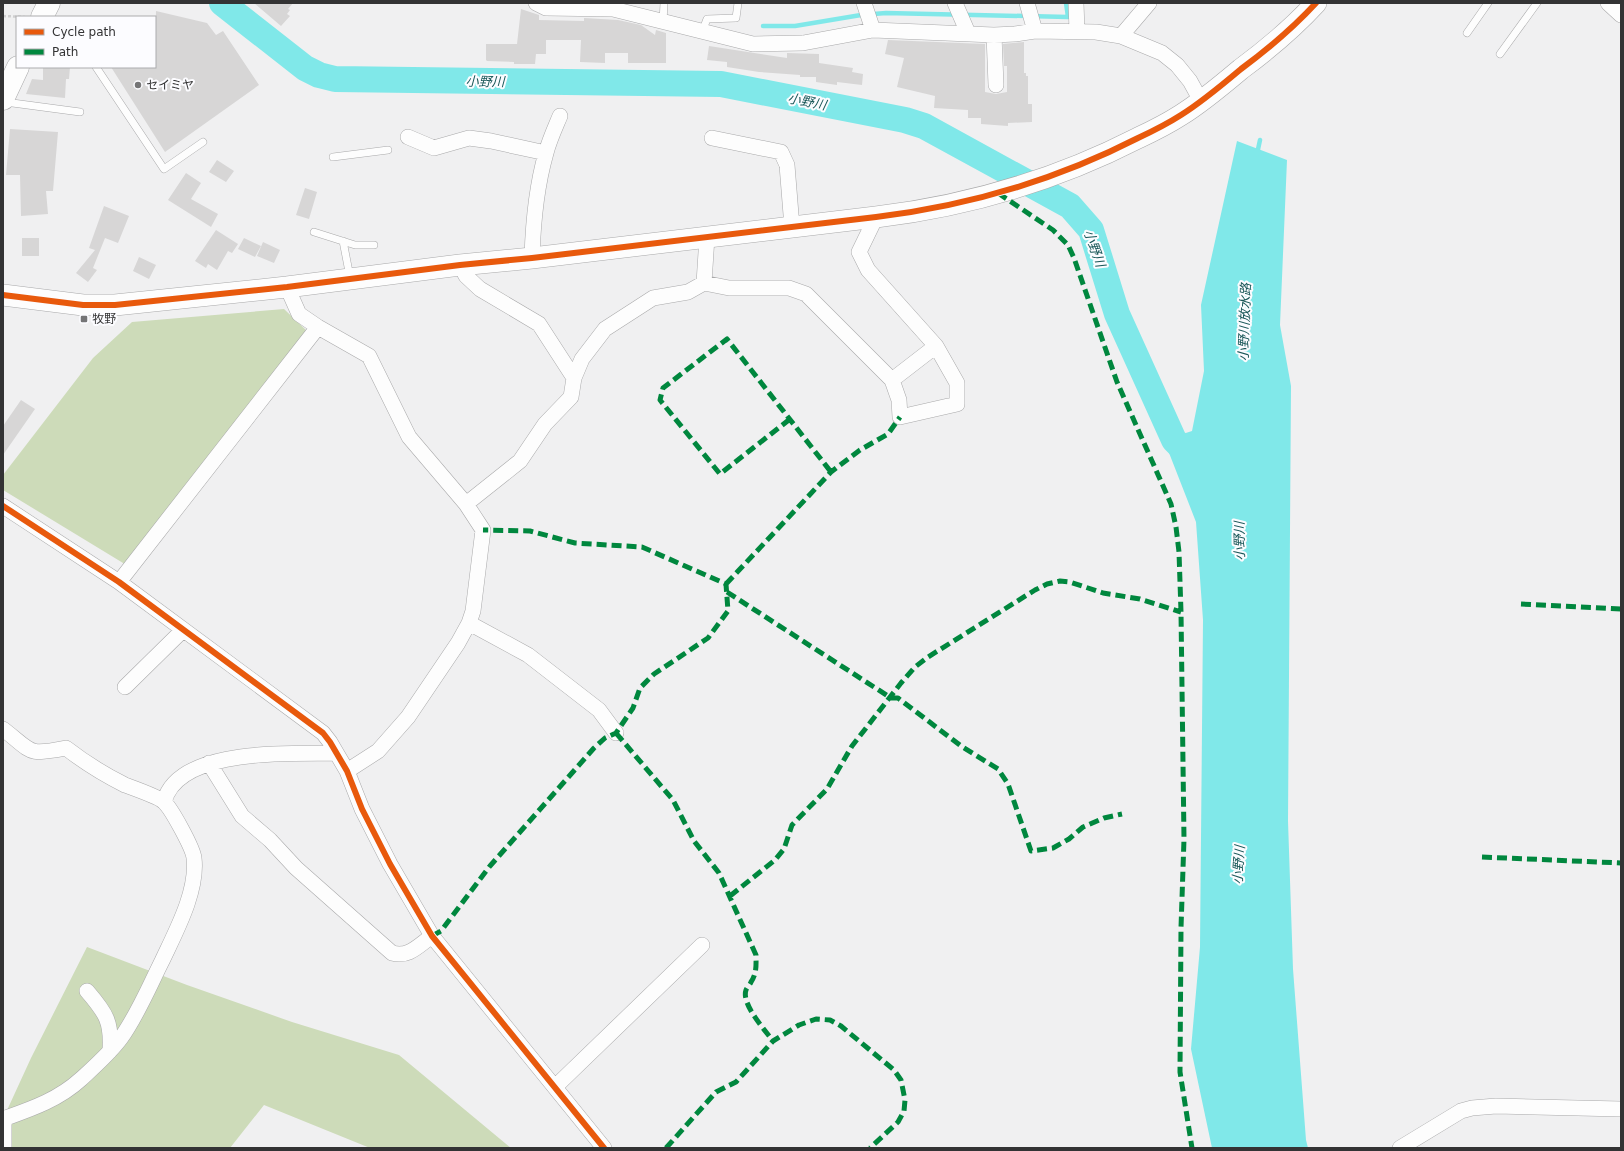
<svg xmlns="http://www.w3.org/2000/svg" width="1624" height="1151" font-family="'DejaVu Sans','Noto Sans JP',sans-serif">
<rect width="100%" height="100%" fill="#f0f0f1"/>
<path fill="#cddbb9" d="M284,309l25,24 -181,233 -125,-76v-15l90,-117 39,-36z
M87,947l100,38 105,37 107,33 112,93h-141l-106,-43 -34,43h-227v-29l28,-61z"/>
<path fill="#80e8e9" d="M1237,141l50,19 -7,165 11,61 -3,435 5,148 13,171 2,8h-96l-21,-99 9,-102 3,-327 -7,-98 -32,-82 28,-9 12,-60 -3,-66z"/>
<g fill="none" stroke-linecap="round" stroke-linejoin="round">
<path stroke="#80e8e9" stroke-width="4.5" d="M763,26h32l66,-11 25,-2 182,4 -2,-14
M1257,154l3,-14"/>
<path stroke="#80e8e9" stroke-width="26" d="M222,3l83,65 14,7 16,4 386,5 184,36 19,6 146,80 21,24 26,84 57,126 22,22"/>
</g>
<path fill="#d7d6d6" d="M254,3h39l-5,6 2,1 -3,4 3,2 -9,10z
M521,9l18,6v5l45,1v-3l34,2 23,5 14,10 1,-5 10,3v30h-38v-10h-23v10l-25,-1 1,-22h-35v14h-10l-1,10h-21v-2l-27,-1 -1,-1v-16h31z
M156,11l51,12 9,12 7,-4 36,54 -94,67 -54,-85h44z
M888,40l97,4v48l11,2 11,-2v-26h-3l-1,-22 21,-2v31h2v3h2v28h4v18l-24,1v3l-27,-2v-6h-13v-8l-34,-2 1,-12 -38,-9 7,-29 -19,-4z
M709,46l78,12v-5l32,1v9l34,5 -1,4 11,2 -1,11 -25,-3v3l-21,-3v-5h-16v-2l-41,-3 -32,-5v-5l-20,-2z
M43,67h27l-1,12h-3l-1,19 -39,-4 6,-15 11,1z
M10,129l48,3 -5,59h-7l2,23 -27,2 -1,-41h-14z
M217,160l17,11 -8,11 -17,-10z
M186,173l15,10 -10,16 27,15 -7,13 -43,-27z
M305,188l12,4 -8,27 -13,-4z
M104,206l25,10 -11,27 -13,-5 -12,30 4,2 -9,12 -12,-9 19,-23 -6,-2z
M216,230l22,14 -6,9 -4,-2 -11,19 -9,-6 -2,4 -11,-7z
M22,238h17v18h-17z
M244,238l17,8 -6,11 -17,-8z
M263,242l17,8 -6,13 -17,-7z
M139,257l17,8 -7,14 -16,-8z
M21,400l14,9 -32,46v-29z"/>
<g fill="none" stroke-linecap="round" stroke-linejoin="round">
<g stroke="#a9a9aa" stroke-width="8">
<path id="lane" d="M663,22l1,-19
M702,32l5,-13 29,-1 2,-15
M1467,33l21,-30
M1500,54l37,-51
M96,67l68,102 39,-27
M5,102l75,10
M333,157l55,-7
M314,232l41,13h19
M343,241l7,36"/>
</g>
<g stroke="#a9a9aa" stroke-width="16">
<path id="street" d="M536,3l10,5 67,1 140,35 50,-1 70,-13 121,5 21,-1 20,-3 61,1 25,4 41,17 15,12 13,16 11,20
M864,3l9,27
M955,3l13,30
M1027,3l8,28
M1076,3l1,28
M1608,3l13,12
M994,35l2,50
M1121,36l28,-33
M408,137l26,11 35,-10 22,3 55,12
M712,138l69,14 6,13 5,62
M707,237l-3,46 25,5h60l17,6 86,86 7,20 1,17 57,-13v-21l-21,-37 -68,-76 -9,-18 17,-35
M532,258c1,-36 4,-70 14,-105 3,-12 9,-25 14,-37
M460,265l6,11 14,13 59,35 35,54
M287,287l12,27 19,13 51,29 40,81 57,67 17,26 -10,81 -4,12 -11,20 -50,74 -30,34 -31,20
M892,380l44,-34
M466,504l54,-43 25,-37 26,-27 3,-19 8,-19 23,-30 48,-31 35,-6 16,-9
M3,506l116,76 204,151 7,9 17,29 15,38 28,55 42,72 172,212
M119,582l199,-255
M469,623l59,32 71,55 17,23
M125,687l58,-57
M3,729c30,23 23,27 63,19 18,14 39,27 59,37 8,3 34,12 39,17 7,6 29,46 30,56 4,33 -18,73 -32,103 -13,26 -24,53 -41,77 -11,15 -27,29 -40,41 -23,21 -50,30 -78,40
M209,763l33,53 28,24 26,28 96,85c17,5 27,-8 40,-17
M164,802c14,-55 127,-48 172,-49
M87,991c19,22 25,31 23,60
M555,1087l147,-142
M4,1118v30
M1400,1148l61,-37 11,-3 24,-2 125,3"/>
</g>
<g stroke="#a9a9aa" stroke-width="22">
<path id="secondary" d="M3,295l80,10h32l172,-18 173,-22 72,-7 344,-41c91,-11 180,-37 262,-79 15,-7 29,-14 43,-23 21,-13 41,-30 60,-46 27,-20 52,-41 75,-66"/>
</g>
<g stroke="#a9a9aa" stroke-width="23">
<path id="primary" d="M42,17l7,-14
M3,99l15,-32"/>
</g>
<path stroke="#cfcfd0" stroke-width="2.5" stroke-dasharray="3 2" stroke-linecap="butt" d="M3,16l22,1"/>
<use href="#lane" stroke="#fdfdfd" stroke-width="7"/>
<use href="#street" stroke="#fdfdfd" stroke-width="15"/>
<use href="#secondary" stroke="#fdfdfd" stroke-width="21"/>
<use href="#primary" stroke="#fdfdfd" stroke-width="22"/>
<path stroke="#00873e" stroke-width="5" stroke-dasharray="10 5" stroke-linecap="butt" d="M998,193l55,37 15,15 6,13 43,124 54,122 5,23 3,25 2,60 3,227 -3,89 -1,144 12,76
M790,419l-70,55 -60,-74 3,-12 64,-49 104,133
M726,584l105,-112 29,-22 28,-16 12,-17
M727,592l164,106h7l63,48 37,23 10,15 23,67 22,-3 16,-9 14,-12 21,-9 18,-4
M1521,604l100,5
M616,733l57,67 21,41 25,32 37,82c0,10 1,18 -5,27 -1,3 -4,5 -5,8 -5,14 19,40 27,51
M1482,857l139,6
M730,896l45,-36 9,-11 8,-24 35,-36 25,-43 49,-63 14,-16 13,-10 107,-67 12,-6 13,-3 10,1 33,11 37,6 41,13
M432,936l9,-5 49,-65 104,-118 11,-10 11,-5 17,-25 7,-20 14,-14 54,-36 20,-27 -2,-27 -84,-37 -67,-4 -45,-12 -47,-1
M666,1148l50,-56 20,-10 37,-41 26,-16 17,-6 14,1 11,6 53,44 7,10 4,20 -1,11 -6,11 -28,26"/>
<g stroke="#fcfcff" stroke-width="8">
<path id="cycleway" d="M3,295l80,10h32l172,-18 173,-22 72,-7 344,-41c91,-11 180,-37 262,-79 15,-7 29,-14 43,-23 21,-13 41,-30 60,-46 27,-20 52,-41 75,-66
M3,506l116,76 204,151 7,9 17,29 15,38 28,55 42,72 172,212"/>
</g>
<use href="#cycleway" stroke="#e8590c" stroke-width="6"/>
</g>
<g fill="#757576" stroke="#fcfcff" stroke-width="1.5">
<circle cx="138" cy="85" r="4"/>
<rect x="80" y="315" width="8" height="8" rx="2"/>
</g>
<g text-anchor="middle" stroke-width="4" stroke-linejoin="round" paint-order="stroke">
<g font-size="12" fill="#333334" stroke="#fcfcff" text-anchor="start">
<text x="146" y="89">セイミヤ</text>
<text x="92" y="323">牧野</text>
</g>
<g font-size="13" font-style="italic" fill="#195758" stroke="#fcfcff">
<text transform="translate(485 81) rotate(1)" y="5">小野川</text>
<text transform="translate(807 101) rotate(11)" y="5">小野川</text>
<text transform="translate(1095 248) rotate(70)" y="5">小野川</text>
<text transform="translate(1244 322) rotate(-88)" y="5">小野川放水路</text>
<text transform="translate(1239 541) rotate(-91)" y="5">小野川</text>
<text transform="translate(1238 865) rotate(-86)" y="5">小野川</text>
</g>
</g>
<rect width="1624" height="1151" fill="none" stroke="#333334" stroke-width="8"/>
<rect x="16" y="16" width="140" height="52" fill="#fcfcff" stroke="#acacae"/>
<rect x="24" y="29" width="20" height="6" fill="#e8590c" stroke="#acacae"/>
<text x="52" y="36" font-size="12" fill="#333334">Cycle path</text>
<rect x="24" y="49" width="20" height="6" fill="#00873e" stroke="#acacae"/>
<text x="52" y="56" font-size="12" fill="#333334">Path</text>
</svg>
